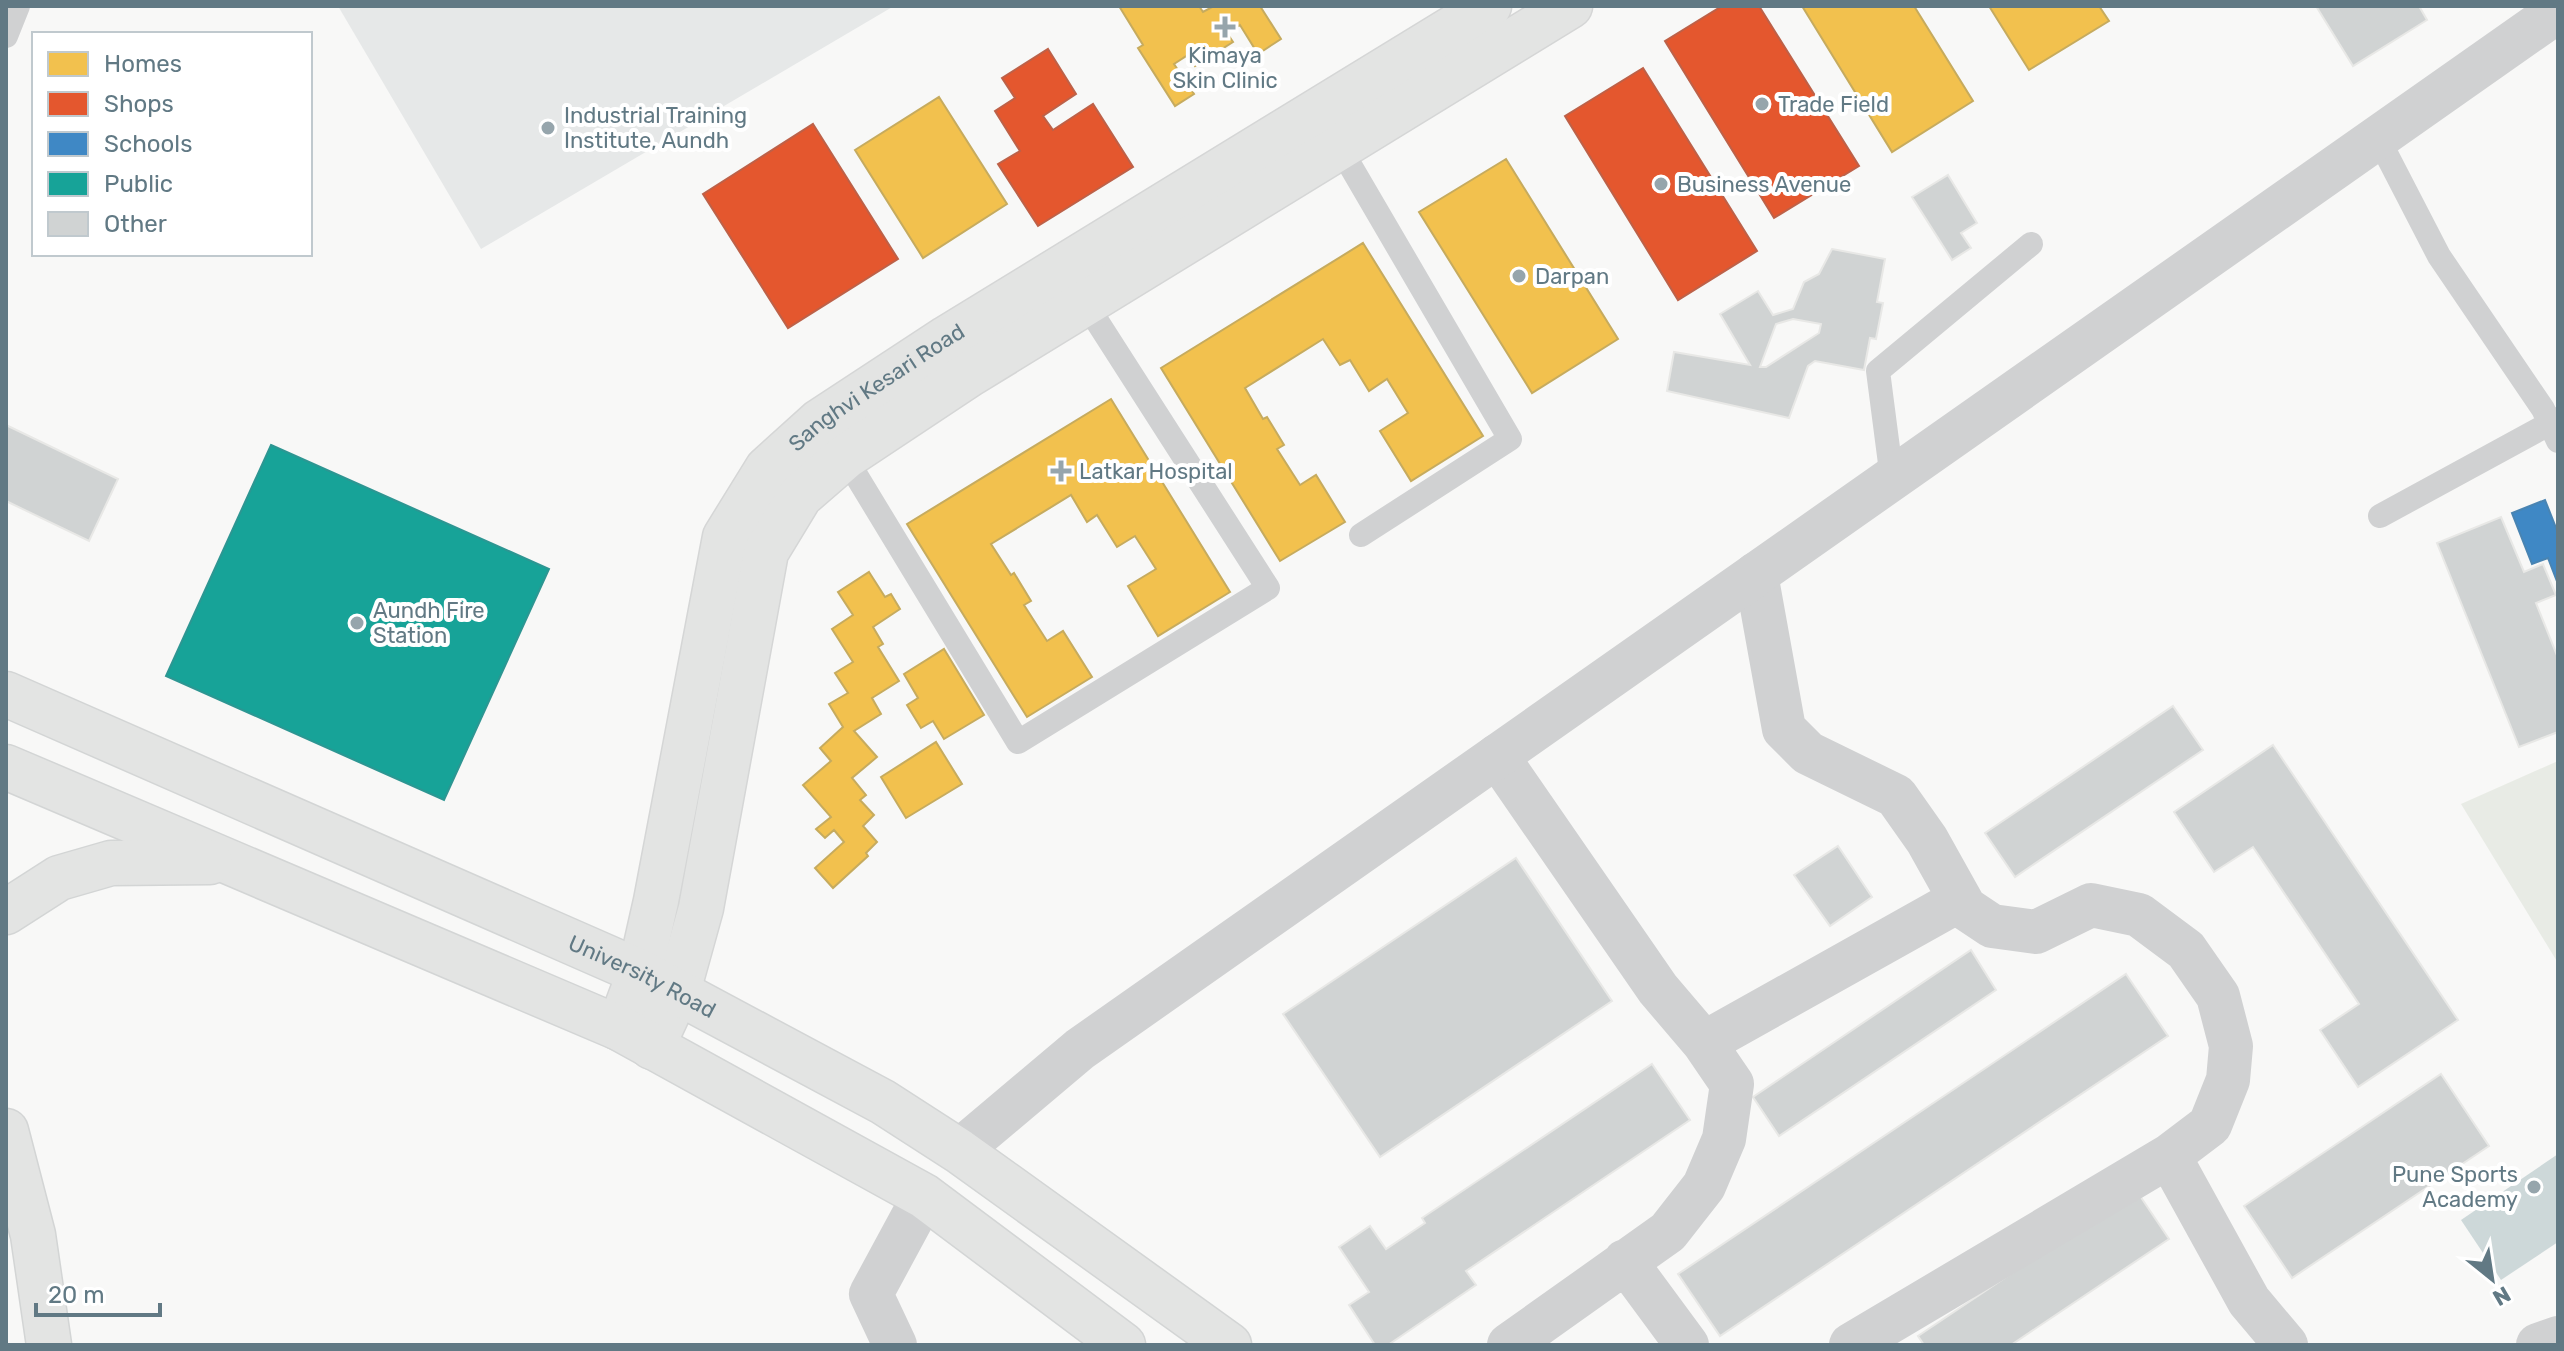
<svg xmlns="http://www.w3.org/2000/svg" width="2564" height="1351" font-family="Rubik,sans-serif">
<rect width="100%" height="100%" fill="#f8f8f7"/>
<path fill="#e6e8e8" d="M338,6h556l-413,243z"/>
<path fill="#e8ebe5" d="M2558,761v202l-97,-159z"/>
<path fill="#cdd8d9" d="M2558,1154v88l-57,38 -40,-60z"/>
<path fill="#f2c14e" stroke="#c6ab5e" stroke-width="2" d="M1119,6h80l4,6 11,-6h46l21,33 -23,15 -18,-29 -13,8 6,9 -38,24 -7,-11 -14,9 20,30 -19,12 -37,-58 5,-3z
M1802,6h112l59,95 -81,51z
M1989,6h110l10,15 -80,49z
M939,97l68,107 -84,54 -68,-108z
M1506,159l112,180 -86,54 -113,-181z
M1363,243l120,193 -72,45 -31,-50 28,-18 -21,-34 -18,12 -19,-31 -10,5 -17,-26 -78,49 18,31 4,-2 17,28 -7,4 23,36 16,-10 29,47 -65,39 -119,-193z
M1111,399l119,193 -72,44 -30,-50 28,-17 -21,-33 -18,11 -20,-32 -10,7 -16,-27 -80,49 20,31 3,-2 17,28 -7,4 23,36 16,-10 29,46 -65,40 -120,-193z
M869,572l16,25 6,-3 9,15 -27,18 10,17 -5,3 21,34 -27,17 9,16 -27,17 23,26 -25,21 14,17 -6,5 14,15 -11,11 14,16 -11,11 2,3 -35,32 -18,-20 29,-26 -10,-12 -9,8 -9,-9 15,-12 -28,-32 28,-24 -11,-13 23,-21 -14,-23 19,-11 -13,-20 18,-11 -21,-33 21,-14 -15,-23z
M944,649l40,66 -40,24 -11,-18 -12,7 -14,-23 11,-7 -14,-24z
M936,742l26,42 -56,34 -25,-41z"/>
<path fill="#e4572e" stroke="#bd6148" stroke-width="2" d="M1722,6h37l100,160 -85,52 -109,-177z
M1048,49l28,45 -33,22 10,14 40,-26 40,63 -95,59 -40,-62 22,-13 -25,-40 20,-13 -13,-20z
M1643,68l114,183 -79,49 -113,-184z
M813,124l85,135 -110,69 -85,-134z"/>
<path fill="#3f88c5" stroke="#4984b2" stroke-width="2" d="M2545,500l13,33v51l-10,-26 -16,6 -20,-51z"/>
<path fill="#17a398" stroke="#2d9692" stroke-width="2" d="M271,445l278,124 -105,231 -278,-124z"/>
<path fill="#d0d3d3" stroke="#e8e8e6" stroke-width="2" fill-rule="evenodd" d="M2316,6h103l8,14 -74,46z
M1948,175l29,48 -16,10 10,15 -19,12 -40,-63z
M1832,249l53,10 -8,43 6,1 -7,36 -6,-1 -6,32 -49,-9 -7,5 -19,52 -122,-27 7,-39 76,13 -30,-51 38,-23 15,24 20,-6 11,-27 15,-8zM1793,319l28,5 -2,9 -53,34h-6l16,-43z
M6,425l112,54 -29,62 -83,-40z
M2501,517l23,55 19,-8 13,31 -20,8 22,55v74l-39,15 -82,-204z
M2173,706l30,44 -188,127 -30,-44z
M2273,745l185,275 -100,67 -38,-57 39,-26 -106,-157 -39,25 -40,-60z
M1838,846l34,51 -42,29 -36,-51z
M1516,858l96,143 -232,156 -97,-143z
M1971,950l25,40 -217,146 -26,-39z
M2126,974l42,62 -448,300 -42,-62z
M1652,1064l38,56 -224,151 10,14 -88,60h-13l-26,-40 20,-13 -30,-45 31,-21 16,23 39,-26 -3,-5z
M2441,1074l48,72 -197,132 -48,-72z
M2136,1190l33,49 -158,106h-87l-6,-9z"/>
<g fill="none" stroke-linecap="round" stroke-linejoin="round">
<g stroke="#d5d6d6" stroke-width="47">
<g id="secondary">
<path id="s1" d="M619,1028l21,-56 16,-71 69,-364 42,-68 52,-47 128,-84 542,-332"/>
<path d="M652,1047l26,-56 23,-83 65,-356 34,-56 45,-39 125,-83 600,-368"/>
</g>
</g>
<g stroke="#d3d5d5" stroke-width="47">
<g id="primary">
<path id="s2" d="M6,694l634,278 243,130 76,49 270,194"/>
<path d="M6,767l613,261 305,168 199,149"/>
<path d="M6,912l53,-34 52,-15 99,-1"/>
<path d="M6,1131l27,104 16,110"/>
</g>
</g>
<path stroke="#d0d1d2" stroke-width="24" d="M6,36l12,-30
M2378,138l61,118 104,153 15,32
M1340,148l170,291 -149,96
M845,457l173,285 250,-154 -182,-284
M1892,479l-14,-108 153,-127
M2380,516l178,-97"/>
<path stroke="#d0d1d2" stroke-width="44" d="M1756,574l28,155 24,24 88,43 31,44 38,68
M1497,756l161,233 46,54 28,41 -8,55 -20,47 -36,46 -159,113
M1704,1043l252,-141 36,24 44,6 55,-27 48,10 47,35 32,46 13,50 -3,34 -18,45 -41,31 -318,189
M2169,1156l80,145 37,44
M1625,1261l62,84
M895,1345l-24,-51 53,-98
M2538,1345l20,-7"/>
<path stroke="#d0d1d2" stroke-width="44" d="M959,1151l121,-102 1478,-1038"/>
<use href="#secondary" stroke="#e3e4e3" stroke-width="44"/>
<use href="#primary" stroke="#e3e4e3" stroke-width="44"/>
</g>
<g fill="#96a5ac" stroke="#fff" stroke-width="3">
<path d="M1221 15h8v8h8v8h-8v8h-8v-8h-8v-8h8z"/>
<circle cx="1762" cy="104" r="8"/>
<circle cx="548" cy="128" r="8"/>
<circle cx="1661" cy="184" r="8"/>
<circle cx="1519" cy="276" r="8"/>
<path d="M1057 459h8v8h8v8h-8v8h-8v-8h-8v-8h8z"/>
<circle cx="357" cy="623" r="8"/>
<circle cx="2534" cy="1187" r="8"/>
</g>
<g text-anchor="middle" stroke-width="8" stroke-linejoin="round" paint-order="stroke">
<g font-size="22" fill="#617984" stroke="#fff" text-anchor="start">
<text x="1225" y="63" text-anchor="middle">Kimaya<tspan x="1225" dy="25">Skin Clinic</tspan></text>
<text x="1778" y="112">Trade Field</text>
<text x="564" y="123">Industrial Training<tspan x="564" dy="25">Institute, Aundh</tspan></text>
<text x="1677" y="192">Business Avenue</text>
<text x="1535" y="284">Darpan</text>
<text x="1079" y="479">Latkar Hospital</text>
<text x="373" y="618">Aundh Fire<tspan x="373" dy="25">Station</tspan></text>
<text x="2518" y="1182" text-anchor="end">Pune Sports<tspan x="2518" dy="25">Academy</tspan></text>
</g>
<g font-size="22" fill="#617984" stroke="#fff">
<text dy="8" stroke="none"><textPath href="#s1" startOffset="720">Sanghvi Kesari Road</textPath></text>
<text dy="8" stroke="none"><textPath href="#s2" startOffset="696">University Road</textPath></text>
</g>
</g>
<rect width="2564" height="1351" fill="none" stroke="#617984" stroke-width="16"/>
<rect x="32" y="32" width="280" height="224" fill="#ffffff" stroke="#c0c9ce" stroke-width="2"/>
<rect x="48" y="52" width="40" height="24" fill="#f2c14e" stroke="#c0c9ce" stroke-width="2"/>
<text x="104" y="72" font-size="24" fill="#617984">Homes</text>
<rect x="48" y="92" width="40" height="24" fill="#e4572e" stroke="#c0c9ce" stroke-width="2"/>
<text x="104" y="112" font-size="24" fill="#617984">Shops</text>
<rect x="48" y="132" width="40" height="24" fill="#3f88c5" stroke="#c0c9ce" stroke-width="2"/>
<text x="104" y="152" font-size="24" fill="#617984">Schools</text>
<rect x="48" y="172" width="40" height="24" fill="#17a398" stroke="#c0c9ce" stroke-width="2"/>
<text x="104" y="192" font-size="24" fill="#617984">Public</text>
<rect x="48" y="212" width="40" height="24" fill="#d0d3d3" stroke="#c0c9ce" stroke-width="2"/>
<text x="104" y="232" font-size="24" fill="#617984">Other</text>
<g transform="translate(2492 1279) rotate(150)" stroke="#ffffff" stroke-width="6" paint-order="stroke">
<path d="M0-6L14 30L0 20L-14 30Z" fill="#617984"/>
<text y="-12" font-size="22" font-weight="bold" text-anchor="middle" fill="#617984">N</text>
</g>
<path d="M36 1303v12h124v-12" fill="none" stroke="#617984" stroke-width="4"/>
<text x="48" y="1303" font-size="24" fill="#617984" stroke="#ffffff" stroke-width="6" paint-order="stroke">20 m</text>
</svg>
